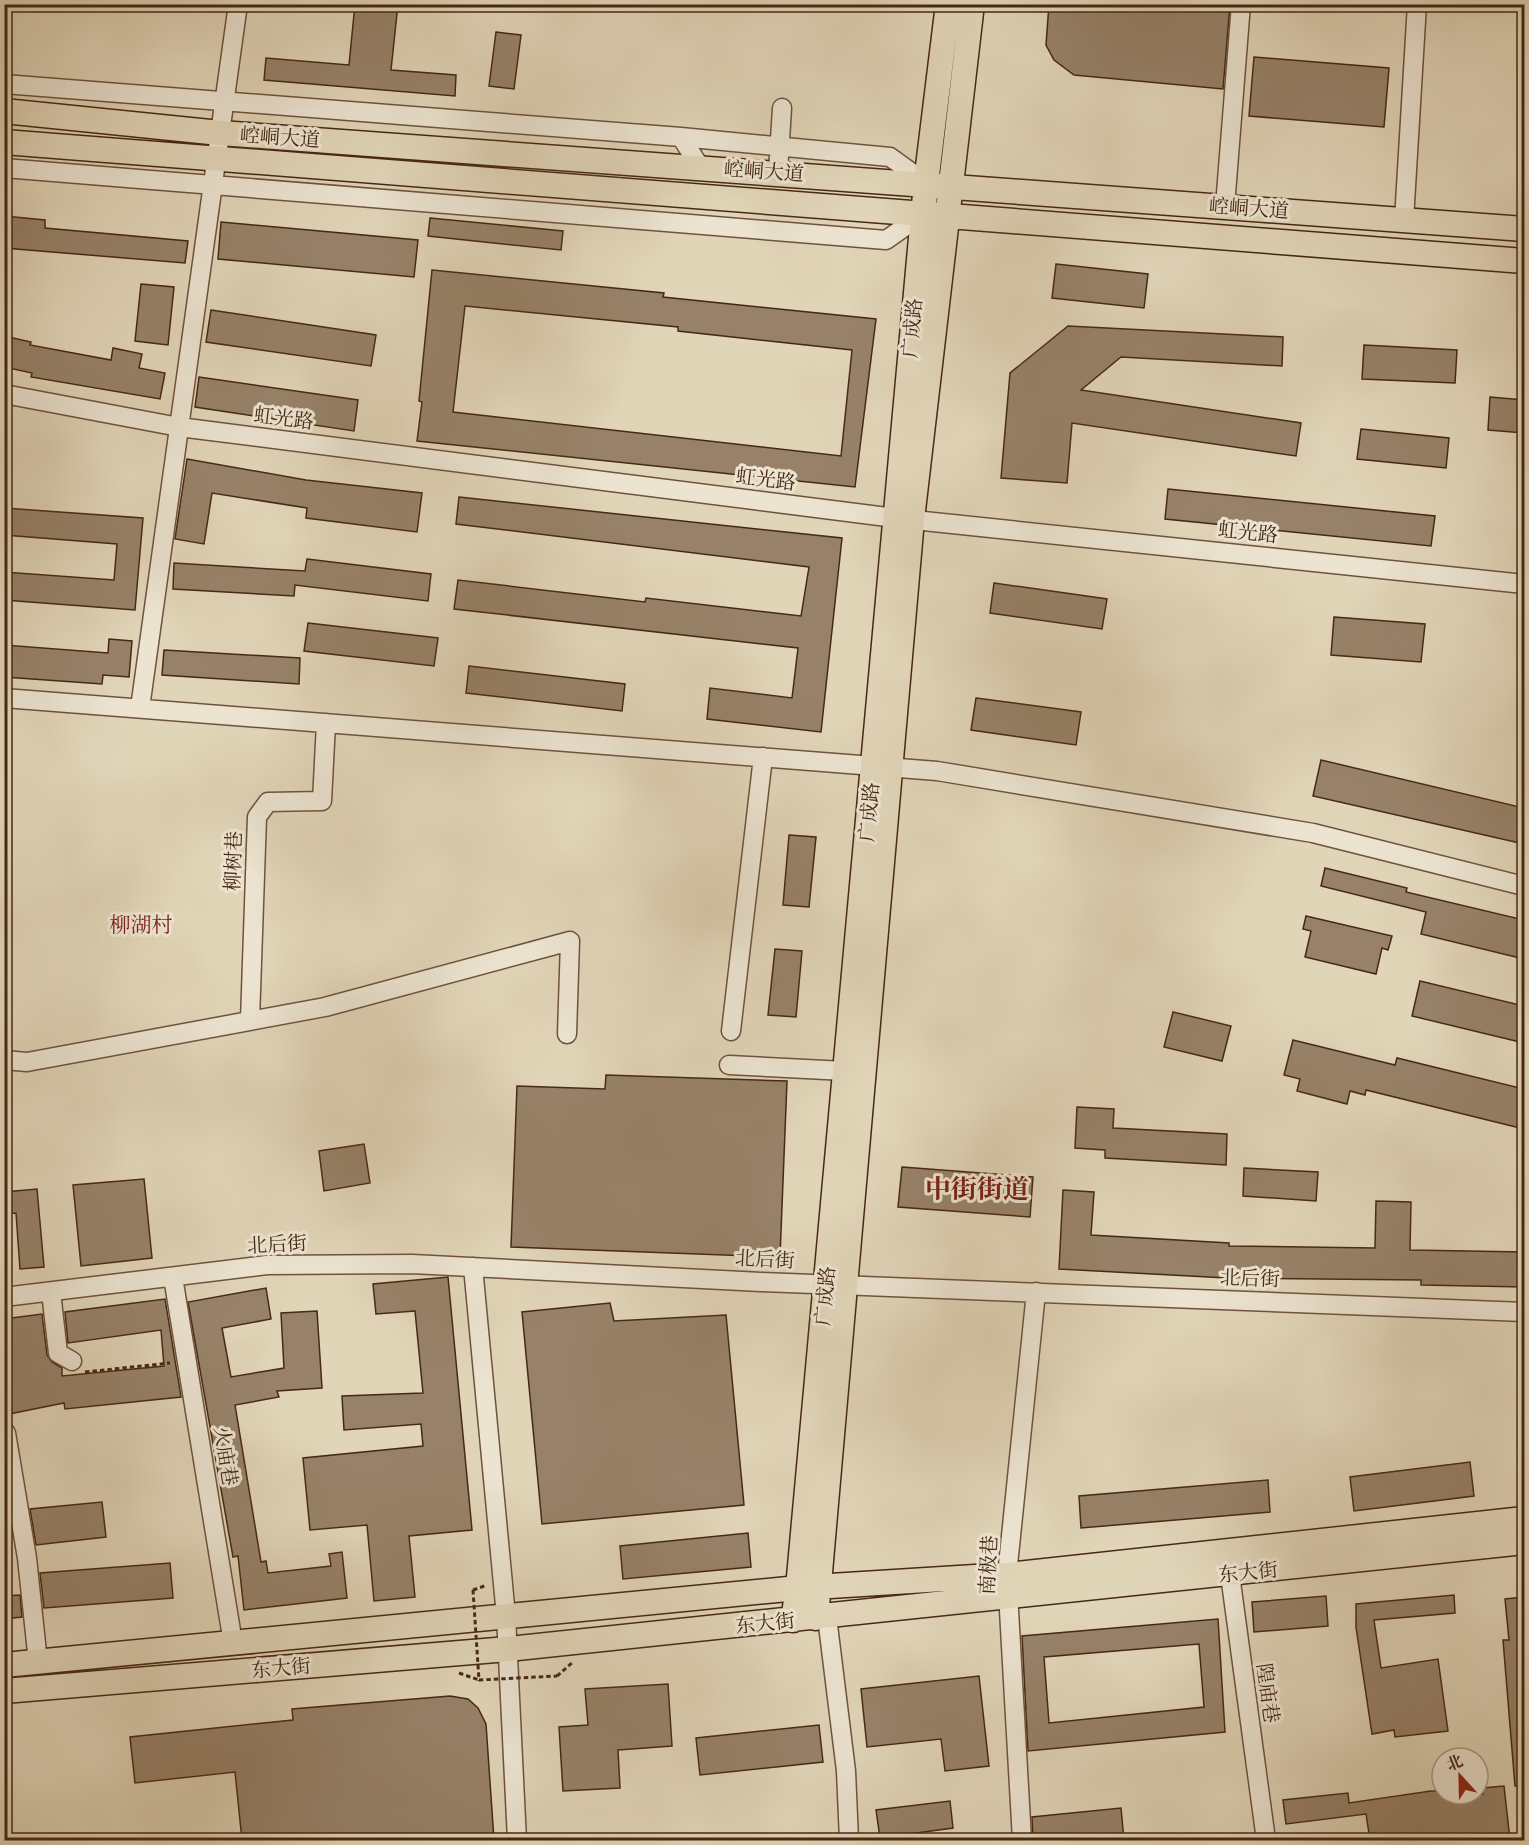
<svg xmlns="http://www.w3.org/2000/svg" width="1529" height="1845" font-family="'Gentium Book Plus','Noto Serif SC',serif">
<rect width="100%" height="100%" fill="#e1d5b8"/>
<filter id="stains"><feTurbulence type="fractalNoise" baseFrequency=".00333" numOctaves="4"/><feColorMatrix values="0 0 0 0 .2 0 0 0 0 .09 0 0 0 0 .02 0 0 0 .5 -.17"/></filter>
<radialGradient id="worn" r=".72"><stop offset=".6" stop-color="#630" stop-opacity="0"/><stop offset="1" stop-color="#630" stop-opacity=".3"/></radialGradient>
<path fill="#978269" stroke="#472813" stroke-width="1.5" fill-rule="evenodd" d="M355,4h43l-7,66 65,5 -1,21 -191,-16 2,-22 83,7z
M1049,4h181l-7,85 -149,-14 -20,-15 -8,-15z
M496,32l25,3 -7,54 -25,-3z
M1254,57l135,11 -5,59 -135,-11z
M4,216l41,4v8l143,13 -3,22 -181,-15z
M430,218l133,13 -2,19 -133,-14z
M221,222l197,18 -4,37 -196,-18z
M1056,264l92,10 -4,34 -92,-10z
M432,270l232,23 -1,4 213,22 -21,168 -438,-46 5,-39 -3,-1zM465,306l213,21v4l174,19 -11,106 -388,-44z
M141,284l33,3 -6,58 -33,-4z
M211,310l165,25 -5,31 -165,-24z
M1068,326l215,11 -1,29 -161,-9 -40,33 220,33 -5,33 -224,-33 -5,60 -66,-5 9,-105z
M4,336l27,6 -1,3 81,15 2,-12 29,6 -3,14 26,5 -5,26 -129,-22 1,-4 -28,-6z
M1364,345l93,5 -2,33 -93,-4z
M199,377l159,23 -4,31 -159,-24z
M1490,397l34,3v33l-36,-3z
M1361,429l88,9 -3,30 -89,-9z
M187,459l119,21 116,13 -5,39 -111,-14 1,-10 -95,-15 -8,51 -29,-5z
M1168,489l267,27 -4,30 -266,-27z
M459,497l383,41 -21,194 -114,-13 3,-31 82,10 6,-50 -344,-39 4,-29 187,22 1,-4 155,18 8,-49 -353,-43z
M4,508l139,10 -8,92 -131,-10v-28l110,8 3,-36 -113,-9z
M307,559l124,15 -3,27 -133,-16 -1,11 -121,-7 1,-26 131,8z
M994,583l113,16 -5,30 -112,-16z
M1334,617l91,7 -4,38 -90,-7z
M308,623l130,15 -4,28 -130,-15z
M109,639l23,2 -3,36 -26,-2 -1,9 -98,-7v-32l104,8z
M164,650l136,8 -1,26 -137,-9z
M469,666l156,18 -3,27 -156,-18z
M976,698l105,14 -5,33 -105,-15z
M1321,760l203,48v36l-211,-48z
M789,835l27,2 -7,70 -26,-2z
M1325,868l82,20 -1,4 118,28v39l-103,-25 5,-22 -105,-26z
M1306,916l86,20 -4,14 -6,-2 -6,26 -71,-17 6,-26 -8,-2z
M775,949l27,2 -6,66 -28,-2z
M1420,981l104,25v37l-112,-27z
M1173,1012l58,14 -9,35 -58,-14z
M1293,1040l102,25 2,-7 127,31v40l-158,-39 -1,5 -15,-4 -3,13 -50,-13 3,-12 -16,-4z
M606,1075l181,6 -7,176 -269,-10 6,-161 88,3z
M1077,1107l37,2 -1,19 114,6 -1,31 -121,-7v-8l-30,-2z
M364,1144l6,39 -46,8 -5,-40z
M902,1167l131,10 -3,40 -132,-10z
M1244,1168l74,4 -2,29 -73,-5z
M144,1179l8,79 -71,8 -8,-81z
M37,1189l7,78 -24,2 -4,-56 -12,1v-22z
M1063,1190l31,2 -3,43 138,8v3l146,2 1,-47 35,1 -1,48 114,2v35l-103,-2v-5l-194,-2 -168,-9z
M448,1277l24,253 -63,6 6,61 -41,4 -7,-76 -57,5 -7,-72 120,-12 -2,-22 -77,6 -2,-34 81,-3 -8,-82 -39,3 -3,-30z
M266,1288l5,31 -49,9 9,49 53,-9 -3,-55 36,-2 5,77 -45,3 2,6 -44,8 26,157 5,-1 2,12 63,-7 -2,-12 13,-2 5,46 -103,12 -6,-54 -5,1 -45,-255z
M165,1299l16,98 -116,12 -1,-6 -60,12v-96l38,-5 5,41 5,7 10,6v8l102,-10 -3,-36 -93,13 -3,-31z
M610,1303l4,18 112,-6 18,190 -202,19 -20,-212z
M1470,1462l4,34 -120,15 -4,-34z
M1268,1480l2,32 -189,16 -2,-32z
M102,1502l4,35 -70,8 -6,-36z
M748,1533l3,34 -128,12 -3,-33z
M170,1563l3,35 -129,10 -4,-35z
M20,1595l2,22 -18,2v-23z
M1454,1595l1,18 -81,7 7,48 57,-9 10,72 -53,6 -1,-7 -22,4 -16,-107v-23z
M1326,1596l2,30 -74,6 -2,-30z
M1524,1597v189h-9l-12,-146h6l-4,-41z
M1218,1619l7,113 -197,19 -6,-115zM1199,1644l5,63 -155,16 -5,-66z
M979,1676l10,90 -44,5 -4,-32 -74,8 -6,-58z
M668,1684l4,62 -54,4 2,38 -57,3 -4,-64 29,-2 -3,-36z
M450,1696l18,3 10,9 8,16 8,116h-252l-7,-68 -100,11 -5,-46 163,-17 -1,-11z
M819,1725l4,37 -123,13 -4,-37z
M1504,1786l6,54h-140l-4,-26 -80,10 -3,-24 65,-7 1,10 82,-12h11v3h41l-1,-6z
M950,1801l3,27 -73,10 -4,-28z
M1121,1808l3,32h-91l-1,-23z"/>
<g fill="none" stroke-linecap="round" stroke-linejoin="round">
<g stroke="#6e533c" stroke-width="21">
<path id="minor" d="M4,84l677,53 19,30
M681,137l209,20 36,26
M4,168l882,72 37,-26
M778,172l4,-64
M1225,206l16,-202
M1404,220l13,-216
M4,394l175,33 716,91 629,66
M4,698l933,73 376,62 211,53
M140,708l98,-704
M250,1020l7,-203 11,-15 54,-1 4,-78
M731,1031l32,-274
M4,1060l23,2 298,-55 245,-66 -3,93
M729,1065l116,6
M473,1267l33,349 11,224
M173,1277l60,366
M51,1292l7,61 14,8
M4,1297l263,-32 145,-1 349,18 763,30
M6,1433l21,125 11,104
M1228,1560l38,280
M827,1617l19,154 3,69
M1022,1840l-15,-265 29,-283"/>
</g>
<g stroke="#472813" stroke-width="27">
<path id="major" d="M4,111l216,22 1304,96
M4,142l1520,119
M816,1618l96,-1099 60,-515
M793,1620l5,-32 128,-1405 22,-179
M4,1665l794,-77 209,-13 517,-56
M4,1691l504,-42 1016,-107"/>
</g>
<path stroke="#472813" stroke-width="3" stroke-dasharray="4.5 3" stroke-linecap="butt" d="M85,1372l85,-9
M473,1590l14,-5
M459,1673l20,7
M557,1676l16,-14"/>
<use href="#minor" stroke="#ece4d1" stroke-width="18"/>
<use href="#major" stroke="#e1d5b8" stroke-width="24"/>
<path stroke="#472813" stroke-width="3" stroke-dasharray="4.5 3" stroke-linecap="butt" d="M473,1590l6,90 78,-4"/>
</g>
<g text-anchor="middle" stroke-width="6" stroke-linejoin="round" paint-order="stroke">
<g font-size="20" fill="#472813" stroke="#ece4d1">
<text transform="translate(280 137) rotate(4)" y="7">崆峒大道</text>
<text transform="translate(764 171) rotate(4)" y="7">崆峒大道</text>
<text transform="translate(1249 208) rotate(4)" y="7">崆峒大道</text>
<text transform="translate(912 328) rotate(-85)" y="7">广成路</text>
<text transform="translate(284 418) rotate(7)" y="7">虹光路</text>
<text transform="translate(766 479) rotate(7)" y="7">虹光路</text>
<text transform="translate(1248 532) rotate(6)" y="7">虹光路</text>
<text transform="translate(869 812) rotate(-85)" y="7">广成路</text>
<text transform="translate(233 861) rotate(-88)" y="7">柳树巷</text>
<text transform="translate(277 1244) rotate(-3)" y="7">北后街</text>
<text transform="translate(765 1259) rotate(3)" y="7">北后街</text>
<text transform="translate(1250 1278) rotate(2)" y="7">北后街</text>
<text transform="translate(825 1296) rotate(-85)" y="7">广成路</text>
<text transform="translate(226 1456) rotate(81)" y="7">火庙巷</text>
<text transform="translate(988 1565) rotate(-87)" y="7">南极巷</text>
<text transform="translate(1248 1572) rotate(-6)" y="7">东大街</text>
<text transform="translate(765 1623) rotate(-6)" y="7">东大街</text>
<text transform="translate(281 1668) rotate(-5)" y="7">东大街</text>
<text transform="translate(1268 1693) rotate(82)" y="7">隍庙巷</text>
</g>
<g font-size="21" fill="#7a1f14" stroke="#ece4d1">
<text x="141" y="932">柳湖村</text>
</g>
<g font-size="26" font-weight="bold" fill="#7a1f14" stroke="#ece4d1">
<text x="977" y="1198">中街街道</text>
</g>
</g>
<rect width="1529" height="1845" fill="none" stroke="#e1d5b8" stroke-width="24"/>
<rect x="6" y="6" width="1517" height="1833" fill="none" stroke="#472813" stroke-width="3"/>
<rect x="12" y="12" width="1505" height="1821" fill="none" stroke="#472813" stroke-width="1.5"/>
<g transform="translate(1460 1776) rotate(338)"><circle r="28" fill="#ece4d1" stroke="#aa9985" stroke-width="1.5"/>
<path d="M0-4.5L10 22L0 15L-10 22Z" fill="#8f2418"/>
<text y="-9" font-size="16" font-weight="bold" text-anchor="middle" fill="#472813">北</text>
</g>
<rect width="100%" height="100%" filter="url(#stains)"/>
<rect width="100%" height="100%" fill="url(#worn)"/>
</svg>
